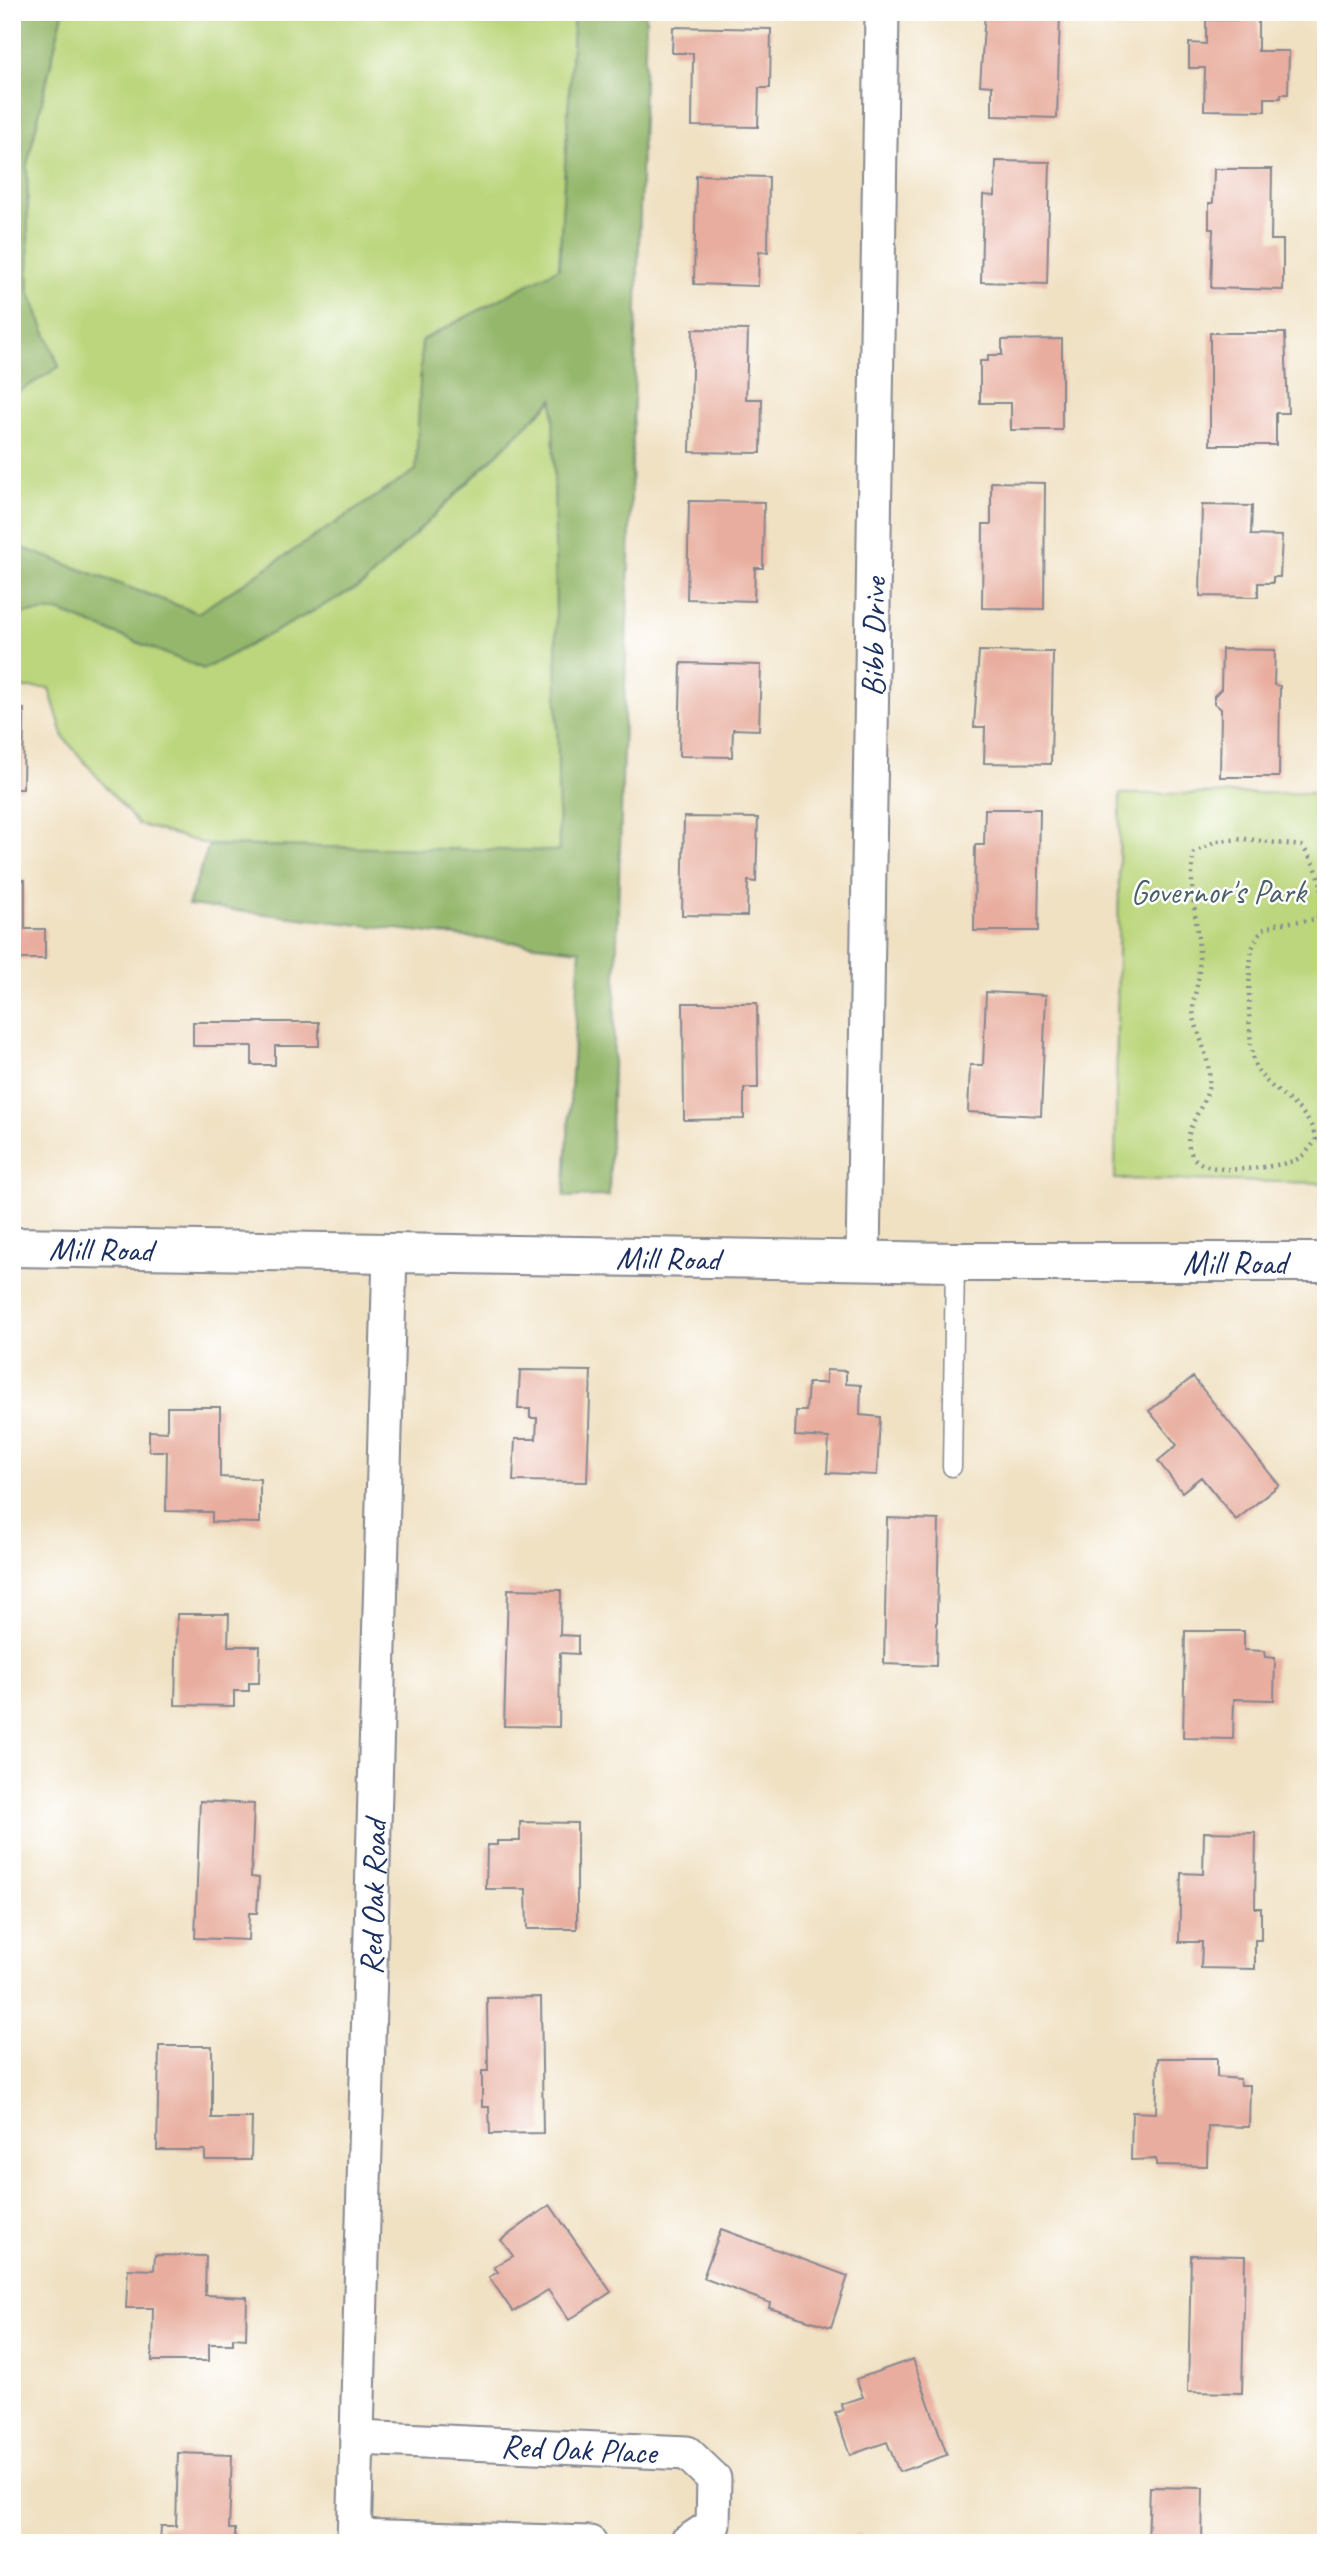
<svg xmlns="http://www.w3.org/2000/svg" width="1338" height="2555" font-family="Caveat,sans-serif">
<rect width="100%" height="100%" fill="#fff"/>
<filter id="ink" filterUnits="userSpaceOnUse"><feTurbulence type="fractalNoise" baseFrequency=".0143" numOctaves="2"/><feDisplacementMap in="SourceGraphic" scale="14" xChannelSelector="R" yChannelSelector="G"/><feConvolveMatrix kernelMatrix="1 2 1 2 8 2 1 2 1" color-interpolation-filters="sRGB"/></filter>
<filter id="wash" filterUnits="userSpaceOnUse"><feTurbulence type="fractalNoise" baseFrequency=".00686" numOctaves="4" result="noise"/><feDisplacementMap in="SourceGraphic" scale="28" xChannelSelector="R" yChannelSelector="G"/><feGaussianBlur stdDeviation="1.57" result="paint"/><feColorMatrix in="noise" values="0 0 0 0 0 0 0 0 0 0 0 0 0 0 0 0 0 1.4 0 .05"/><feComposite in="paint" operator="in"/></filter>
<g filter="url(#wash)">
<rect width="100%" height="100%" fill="#f0e1c3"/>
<path fill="#bbd67c" stroke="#6b826d" stroke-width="2" d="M63,12h511l-15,257 -137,71 -5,130 -219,143 -186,-69v-148l47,-30 -30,-75 -2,-126z
M554,399l5,453 -350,-7 -71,-21 -74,-86 -15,-50h-37v-74l47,-3 145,58 160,-85z
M1326,793v390l-211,-4 5,-385z"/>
<path fill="#94b76c" stroke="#587365" stroke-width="2" d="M12,12h51l-36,153 2,126 30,76 -47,29z
M574,12h70l2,5 -37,1179 -45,1 16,-247 -392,-45 21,-60 350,6 -6,-452 -189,185 -160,85 -145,-58 -47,3v-70l186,69 218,-143 6,-130 137,-72z"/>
<g id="blocks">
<path fill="#e8ad9e" d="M985,12h75l-3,106 -65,-2v-30l-12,-1z
M1206,20h52v31h31l-1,43h-7v4h-16v13l-61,-1 1,-42h-16v-25l17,1z
M673,27l98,2 -1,59h-11l-1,39 -66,-1 1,-73h-21z
M996,161l54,1 -3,122 -66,-2 2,-87 12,1z
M1214,169h58l-1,71h12v50l-72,-2 2,-59h-4v-26h4z
M696,175l73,2 -1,75 -9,-1 -1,35 -64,-2z
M693,329l55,1 -2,69h16l-1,54 -71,-1z
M1210,333h75l3,80h-12v32h-66z
M1062,339v91h-51v-27h-31v-42h8v-6h14v-15z
M991,482l54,1 -1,126 -62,-1 1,-84h8z
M689,501l75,1 -1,66h-8l-1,33 -67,-2z
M1202,505l50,1 -1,29 31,1 -2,41h-7v6h-15v14l-58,-1z
M1222,649l53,1 -1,35 6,1 -1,91h-59l1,-68 -7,-6v-7l7,-7z
M979,651l74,1 -2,112 -67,-1 1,-36h-11z
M681,663l80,2 -2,65 -26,-1 -1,28 -53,-1z
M12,708l12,1 -1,80h-11z
M985,809h55l-2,122h-64l1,-86h9z
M684,817l74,1 -2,64 -8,-1 -1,35 -65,-1z
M12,880h13v49h20v30h-33z
M986,992l60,3 -5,121 -73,-4 2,-47h13z
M683,1003h74l1,85h-14v31l-60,1z
M193,1022h126v24h-44v19h-23v-19h-59z
M520,1370l71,1 -4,111 -74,-1 2,-42h21l1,-21h-7v-9h-12z
M826,1370l20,1v13l15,1 -1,30 20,2 -3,58 -50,-2 2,-35 -34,-2 1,-25h10l2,-28h18z
M1193,1377l86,108 -43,35 -35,-43 -19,15 -24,-31 19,-16 -28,-34z
M167,1407h53v70l40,2v44l-48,-1v-10l-46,-1 1,-60h-18v-20l18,1z
M887,1518l52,2 -3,146 -52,-2z
M508,1589l53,1 -1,45 18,1v18l-18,-1 -1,74 -55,-1z
M177,1614h52l-1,32h32l-1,37h-10v8h-15v15l-59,-1z
M1185,1631h59v19l20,1 1,6 10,1 -1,42 -40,-1 -1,40 -50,-1z
M200,1801l54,3 -3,73 8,1 -2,35h-8l-1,27 -53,-2z
M520,1822l57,1v106h-50l-1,-40h-40l1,-44h10v-4h23z
M1204,1832l52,1 -1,75h6v32h-6v29l-54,-1 1,-26h-23l2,-69 22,1z
M541,1997l2,136 -53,1 -1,-27h-7v-36h6l-1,-73z
M159,2046h53v72h40l-1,42h-46v-10h-48z
M1158,2058h59v19l23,2 1,6h9l-1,42 -41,-1 -1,40 -51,-1v-6l-25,1 1,-48 24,1z
M550,2205l61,87 -42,28 -21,-30 -35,22 -24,-35 9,-5 -4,-5 19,-11 -12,-16z
M721,2229l127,47 -17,51 -62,-19 1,-5 -67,-25z
M155,2255l51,1 -1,39 42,2 -1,42 -13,-1v6h-24v17h-57l1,-53h-27l2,-39 26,1z
M1191,2255l54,1 -3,137 -54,-1z
M913,2359l34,96 -48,17 -12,-30 -37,13 -15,-42 8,-3 -2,-6 22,-7 -7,-18z
M178,2453l54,2 -3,74h6v14h-75l1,-17h15z
M1150,2487l53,1 -1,55h-54z
M858,2534l15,9h-21z"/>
</g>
</g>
<g filter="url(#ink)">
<use href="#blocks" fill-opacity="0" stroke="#868890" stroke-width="2"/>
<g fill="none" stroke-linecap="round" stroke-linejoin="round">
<g stroke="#868890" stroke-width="21">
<path id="lane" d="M952,1467l3,-205"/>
</g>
<g stroke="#868890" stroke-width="37">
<g id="street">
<path id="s1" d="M863,1260l19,-1248"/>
<path id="s2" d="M357,2438l330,15 27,26 -1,46 -27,18"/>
<path d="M354,2536l236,7"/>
<path id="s3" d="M354,2543l36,-1290"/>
</g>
</g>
<g stroke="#868890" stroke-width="42">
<g id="secondary">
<path id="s4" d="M12,1247l943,15h371"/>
</g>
</g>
<path stroke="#868890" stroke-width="4.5" stroke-dasharray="2 5" stroke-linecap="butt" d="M1245,839l57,7c18,24 25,45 15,73l-41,5 -14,6c-3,6 -8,13 -10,19 -4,19 -5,102 4,118 13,27 53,36 60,73 -6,8 -13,18 -23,21 -22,7 -89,17 -101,-6 -14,-24 15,-48 17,-71 2,-24 -10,-45 -15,-67 -3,-13 2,-24 4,-37 6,-43 -12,-85 -4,-127l22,-12z"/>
<use href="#lane" stroke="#fff" stroke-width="18"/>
<use href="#street" stroke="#fff" stroke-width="33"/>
<use href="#secondary" stroke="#fff" stroke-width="38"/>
</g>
</g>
<g text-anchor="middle" stroke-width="5" stroke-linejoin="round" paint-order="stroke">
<g font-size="33" fill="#1b2f5e" stroke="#fff">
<text dy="12" stroke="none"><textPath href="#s1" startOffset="623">Bibb Drive</textPath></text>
<text dy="12" stroke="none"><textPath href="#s4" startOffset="89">Mill Road</textPath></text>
<text dy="12" stroke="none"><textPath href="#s4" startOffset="656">Mill Road</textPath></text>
<text dy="12" stroke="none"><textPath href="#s4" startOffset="1223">Mill Road</textPath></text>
<text dy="12" stroke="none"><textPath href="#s3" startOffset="646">Red Oak Road</textPath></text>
<text dy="12" stroke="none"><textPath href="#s2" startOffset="222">Red Oak Place</textPath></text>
</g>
<g font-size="33" fill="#4b6167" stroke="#fff">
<text x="1218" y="903">Governor's Park</text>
</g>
</g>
<rect width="1338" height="2555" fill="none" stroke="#fff" stroke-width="42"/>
</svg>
